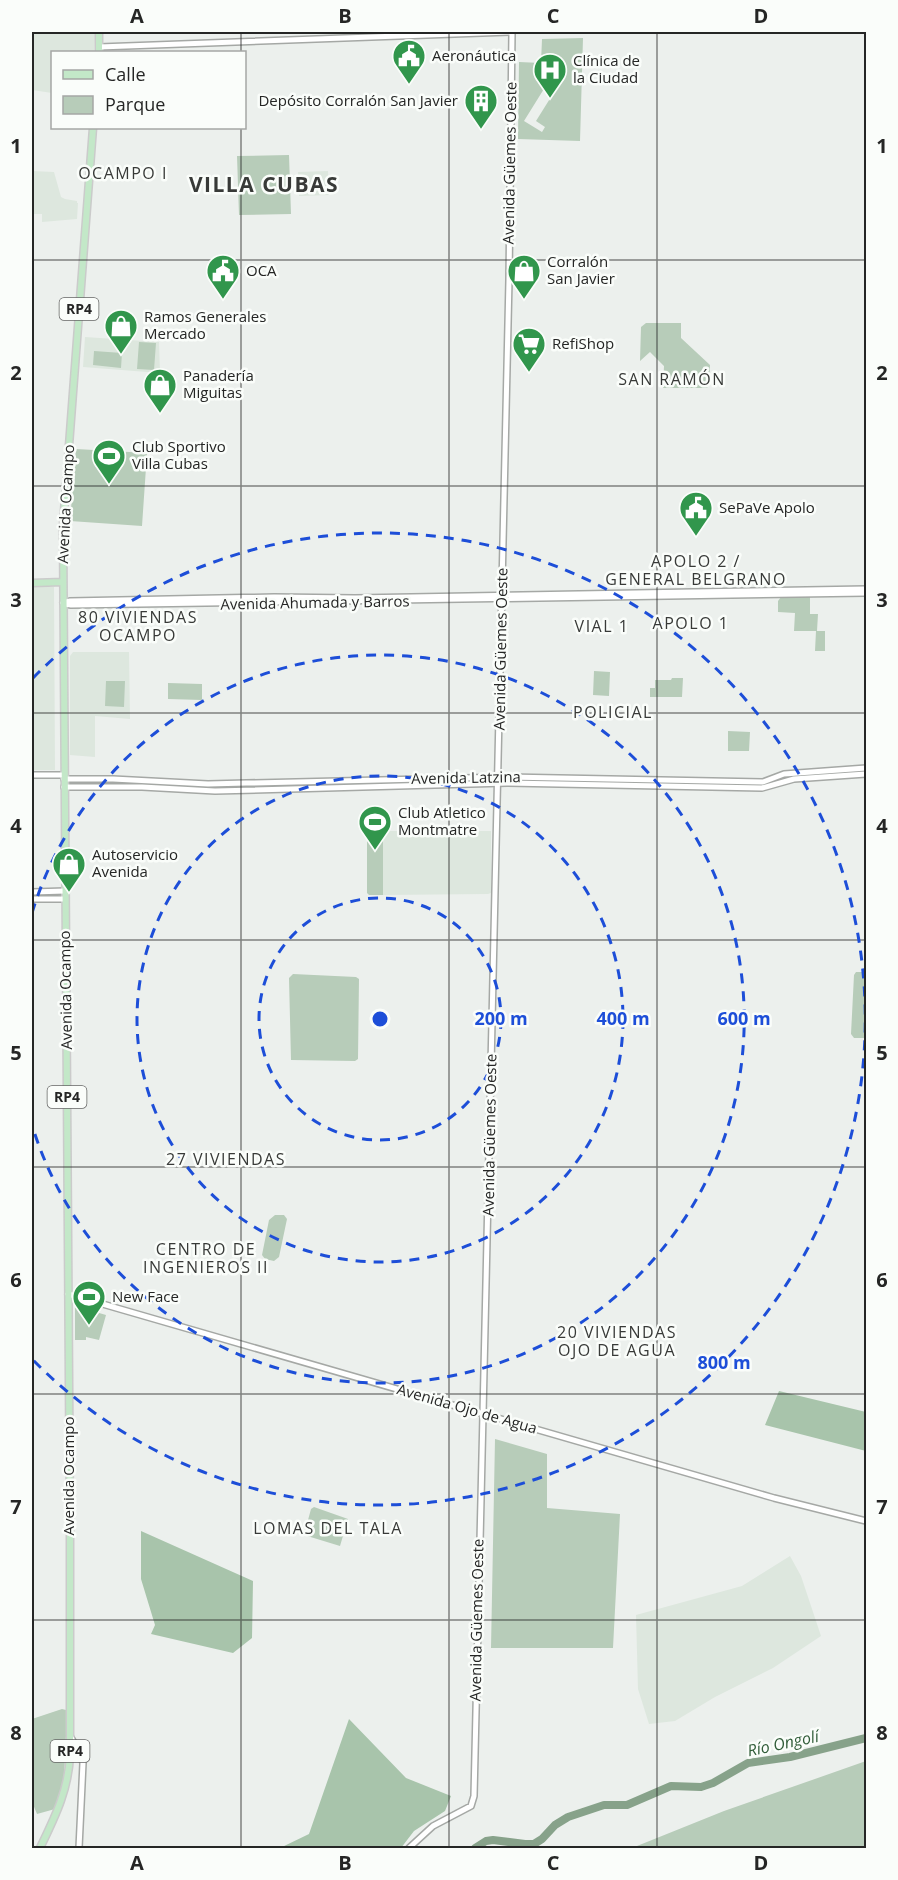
<svg xmlns="http://www.w3.org/2000/svg" width="898" height="1880" font-family="'Open Sans',sans-serif">
<rect width="100%" height="100%" fill="#ecf0ed"/>
<path fill="#dde7de" d="M32,32h63l-1,20h-42v41l-20,-3z
M32,171l22,1 7,25 4,2 12,2v2h1l-1,16 -35,3v-8h-10z
M328,171l1,24 -30,1 -1,-24z
M85,337l74,5 1,31 -77,-6z
M32,587h22l1,183h-23z
M73,652h56l1,67 -35,-3v41l-25,-2v-99z
M383,831h108v62l-3,1 -105,1z
M790,1556l11,20 20,60 -48,32 -58,29 -40,24 -26,3 -11,-35 -2,-74 106,-29z"/>
<path fill="#b7ccb9" fill-rule="evenodd" d="M583,38l-3,103 -62,-2 1,-77 22,1 1,-24zM547,84l9,5 -20,32 9,6 -3,5 -18,-11z
M289,155l2,59 -52,1 -2,-59z
M646,323h35v15l29,27 -1,20 -2,3h-44l1,-22 -14,-14 -10,9 1,-34z
M139,342l17,1 -2,27 -17,-1z
M94,351l28,2 -1,15 -28,-3z
M76,449l71,4 -5,73 -72,-5z
M781,597h29v17h8l-1,17h8v20h-10l1,-20h-22l1,-18 -17,-1v-11z
M594,671l16,1 -1,24 -16,-1z
M672,678h11l-1,19h-32v-9h5v-8h16z
M106,681h19l-1,26 -19,-1z
M168,683l34,1v16l-34,-1z
M728,731l22,1 -1,19h-21z
M369,831h14v64h-14l-2,-2v-60z
M856,972h10v66h-12l-3,-4 3,-59z
M293,974l63,3 3,2 -1,80 -3,2 -64,-1 -2,-82z
M275,1215h9l3,4 -8,38 -5,4 -9,-2 -3,-4 7,-35z
M75,1306l31,9 -7,25 -13,-3v3h-11z
M495,1439l52,15v54l73,6 -7,134h-122z
M314,1507l34,12 -8,27 -36,-11 7,-26z
M62,1709l4,1 1,3 -3,67 -9,29 -18,5 -5,-12v-83z
M866,1761v87h-234l92,-37z"/>
<path fill="#a8c4ab" d="M779,1391l87,21v39l-101,-26z
M141,1531l112,50 -1,57 -19,15 -82,-19 4,-9 -14,-46z
M349,1719l57,59 45,18 -6,15 -31,20 -13,17h-121l29,-14z"/>
<g fill="none" stroke-linecap="round" stroke-linejoin="round">
<path stroke="#87a28a" stroke-width="8" d="M475,1848l11,-7 7,-1 32,4h9l8,-5 13,-14 13,-8 36,-12h23l44,-19 30,1 12,-4 35,-20 42,-6 76,-19"/>
<g stroke="#a5a8a5" stroke-width="8">
<path id="tertiary" d="M99,47l413,-15
M64,779h49l95,5 298,-7 257,5 21,-8 82,-6
M64,787h78l73,4 292,-8 255,5 32,-9 72,-5
M32,892l33,-1
M32,899h32
M70,1736l10,17 3,10 -4,85
M409,1848l24,-22 38,-20 3,-10 9,-382"/>
</g>
<g stroke="#a5a8a5" stroke-width="8">
<path id="secondary" d="M63,603l7,-2 204,-4 81,1 511,-9
M65,604l6,1 795,-12
M32,775h32
M68,1294l706,204 92,23
M483,1414l26,-1134 3,-248"/>
</g>
<g stroke="#cbcbcb" stroke-width="9">
<path id="primary" d="M99,52v-20
M32,583l31,-1
M40,1848c15,-31 29,-59 30,-94v-231l-7,-998 30,-397"/>
</g>
<use href="#tertiary" stroke="#fff" stroke-width="5"/>
<use href="#secondary" stroke="#fff" stroke-width="5"/>
<use href="#primary" stroke="#c3e8c8" stroke-width="6"/>
</g>
<path fill="none" stroke="#252625" stroke-width="1.5" stroke-opacity="0.55" d="M241,32v20M449,32v1816M657,32v1816M241,128v1720M32,260h834M32,486h834M32,713h834M32,940h834M32,1167h834M32,1394h834M32,1620h834"/>
<g fill="none" stroke="#1d4ed8" stroke-width="3" stroke-dasharray="10 8">
<circle cx="380" cy="1019" r="121"/>
<circle cx="380" cy="1019" r="243"/>
<path d="M32 913A364 364 0 1 1 32 1125"/>
<path d="M33 678A486 486 0 1 1 33 1360"/>
</g>
<defs>
<g id="civic-pin" transform="scale(1.725)"><path d="M0 17L-7.5 6A9.5 9.5 0 1 1 7.5 6Z" fill="#31964c" stroke="#fafdfa"/><path d="M-.6-6.5H3V-4.5H.6V-3L4-1V1h2V6H-6V1h2V-1L-.6-3ZM-1.2 2.5V6h2.4V2.5Z" fill="#fff"/></g>
<g id="hospital-pin" transform="scale(1.725)"><path d="M0 17L-7.5 6A9.5 9.5 0 1 1 7.5 6Z" fill="#31964c" stroke="#fafdfa"/><path d="M-5-5h3v3.5h4V-5h3V5h-3V1.5h-4V5h-3Z" fill="#fff"/></g>
<g id="building-pin" transform="scale(1.725)"><path d="M0 17L-7.5 6A9.5 9.5 0 1 1 7.5 6Z" fill="#31964c" stroke="#fafdfa"/><path d="M-4-6H4V6H1V3H-1V6H-4ZM-2.5-4.3h1.7v1.8h-1.7ZM.8-4.3h1.7v1.8H.8ZM-2.5-1h1.7V.8h-1.7ZM.8-1h1.7V.8H.8Z" fill="#fff"/></g>
<g id="shop-pin" transform="scale(1.725)"><path d="M0 17L-7.5 6A9.5 9.5 0 1 1 7.5 6Z" fill="#31964c" stroke="#fafdfa"/><path d="M-5-2.5h2.3a2.7 3.5 0 0 1 5.4 0H5L5.5 6h-11ZM-1.5-2.5h3a1.5 2.3 0 0 0-3 0Z" fill="#fff"/></g>
<g id="supermarket-pin" transform="scale(1.725)"><path d="M0 17L-7.5 6A9.5 9.5 0 1 1 7.5 6Z" fill="#31964c" stroke="#fafdfa"/><path d="M-6-5.5h2.5l.6 2H6L4.5 2H-2.5L-4.4-4H-6ZM-1.5 3.2a1.3 1.3 0 1 0 .1 0ZM3 3.2a1.3 1.3 0 1 0 .1 0Z" fill="#fff"/></g>
<g id="stadium-pin" transform="scale(1.725)"><path d="M0 17L-7.5 6A9.5 9.5 0 1 1 7.5 6Z" fill="#31964c" stroke="#fafdfa"/><path d="M0-5a6.5 5 0 1 0 0 10a6.5 5 0 1 0 0-10ZM-3.5-1.8h7v3.6h-7Z" fill="#fff"/></g>
</defs>
<g fill-rule="evenodd">
<use href="#civic-pin" x="409" y="56"/>
<use href="#hospital-pin" x="550" y="70"/>
<use href="#building-pin" x="481" y="101"/>
<use href="#civic-pin" x="223" y="271"/>
<use href="#shop-pin" x="524" y="271"/>
<use href="#shop-pin" x="121" y="326"/>
<use href="#supermarket-pin" x="529" y="344"/>
<use href="#shop-pin" x="160" y="385"/>
<use href="#stadium-pin" x="109" y="456"/>
<use href="#civic-pin" x="696" y="508"/>
<use href="#stadium-pin" x="375" y="822"/>
<use href="#shop-pin" x="69" y="864"/>
<use href="#stadium-pin" x="89" y="1297"/>
</g>
<g text-anchor="middle" stroke-width="5" stroke-linejoin="round" paint-order="stroke">
<g fill="#fafdfa" stroke="#656665" stroke-width="1.5">
<rect x="59.5" y="298" width="39" height="22" rx="4.5"/>
<rect x="47.5" y="1086" width="39" height="22" rx="4.5"/>
<rect x="50.5" y="1740" width="39" height="22" rx="4.5"/>
</g>
<g font-size="14" font-weight="bold" fill="#252625">
<text x="79" y="314">RP4</text>
<text x="67" y="1102">RP4</text>
<text x="70" y="1756">RP4</text>
</g>
<g font-size="15" fill="#252625" stroke="#fafdfa" text-anchor="start">
<text x="432" y="61">Aeronáutica</text>
<text x="573" y="66">Clínica de<tspan x="573" dy="17">la Ciudad</tspan></text>
<text x="458" y="106" text-anchor="end">Depósito Corralón San Javier</text>
<text x="547" y="267">Corralón<tspan x="547" dy="17">San Javier</tspan></text>
<text x="246" y="276">OCA</text>
<text x="144" y="322">Ramos Generales<tspan x="144" dy="17">Mercado</tspan></text>
<text x="552" y="349">RefiShop</text>
<text x="183" y="381">Panadería<tspan x="183" dy="17">Miguitas</tspan></text>
<text x="132" y="452">Club Sportivo<tspan x="132" dy="17">Villa Cubas</tspan></text>
<text x="719" y="513">SePaVe Apolo</text>
<text x="398" y="818">Club Atletico<tspan x="398" dy="17">Montmatre</tspan></text>
<text x="92" y="860">Autoservicio<tspan x="92" dy="17">Avenida</tspan></text>
<text x="112" y="1302">New Face</text>
</g>
<g font-size="15" fill="#252625" stroke="#fafdfa">
<text transform="translate(510 163) rotate(-89)" y="5">Avenida Güemes Oeste</text>
<text transform="translate(66 504) rotate(-87)" y="5">Avenida Ocampo</text>
<text transform="translate(315 603) rotate(-1)" y="5">Avenida Ahumada y Barros</text>
<text transform="translate(501 649) rotate(-89)" y="5">Avenida Güemes Oeste</text>
<text transform="translate(466 778) rotate(-1)" y="5">Avenida Latzina</text>
<text transform="translate(66 990) rotate(-91)" y="5">Avenida Ocampo</text>
<text transform="translate(490 1135) rotate(-89)" y="5">Avenida Güemes Oeste</text>
<text transform="translate(467 1409) rotate(16)" y="5">Avenida Ojo de Agua</text>
<text transform="translate(69 1476) rotate(-90)" y="5">Avenida Ocampo</text>
<text transform="translate(477 1620) rotate(-89)" y="5">Avenida Güemes Oeste</text>
</g>
<g font-size="16" letter-spacing="1.5" fill="#383a38" stroke="#fafdfa">
<text x="123" y="179">OCAMPO I</text>
<text x="672" y="385">SAN RAMÓN</text>
<text x="696" y="567">APOLO 2 /<tspan x="696" dy="18">GENERAL BELGRANO</tspan></text>
<text x="138" y="623">80 VIVIENDAS<tspan x="138" dy="18">OCAMPO</tspan></text>
<text x="691" y="629">APOLO 1</text>
<text x="602" y="632">VIAL 1</text>
<text x="613" y="718">POLICIAL</text>
<text x="226" y="1165">27 VIVIENDAS</text>
<text x="206" y="1255">CENTRO DE<tspan x="206" dy="18">INGENIEROS II</tspan></text>
<text x="617" y="1338">20 VIVIENDAS<tspan x="617" dy="18">OJO DE AGUA</tspan></text>
<text x="328" y="1534">LOMAS DEL TALA</text>
</g>
<g font-size="16" font-style="italic" fill="#305c38" stroke="#fafdfa">
<text transform="translate(783 1743) rotate(-12)" y="6">Río Ongolí</text>
</g>
<g font-size="21" font-weight="bold" letter-spacing="1.5" fill="#383a38" stroke="#fafdfa">
<text x="264" y="192">VILLA CUBAS</text>
</g>
</g>
<circle cx="380" cy="1019" r="9" fill="#1d4ed8" stroke="#fafdfa" stroke-width="3"/>
<g font-size="18" text-anchor="middle" font-weight="bold" fill="#1d4ed8" stroke="#fafdfa" stroke-width="5" stroke-linejoin="round" paint-order="stroke">
<text x="501" y="1025">200 m</text>
<text x="623" y="1025">400 m</text>
<text x="744" y="1025">600 m</text>
<text x="724" y="1369">800 m</text>
</g>
<rect width="898" height="1880" fill="none" stroke="#fafdfa" stroke-width="66"/>
<rect x="51" y="51" width="195" height="78" fill="#fafdfa" stroke="#a5a7a5" stroke-width="1.5"/>
<rect x="63" y="70" width="30" height="9" fill="#c3e8c8" stroke="#a5a7a5" stroke-width="1.5"/>
<text x="105" y="81" font-size="18" fill="#252625">Calle</text>
<rect x="63" y="96" width="30" height="18" fill="#b7ccb9" stroke="#a5a7a5" stroke-width="1.5"/>
<text x="105" y="111" font-size="18" fill="#252625">Parque</text>
<rect x="33" y="33" width="832" height="1814" fill="none" stroke="#252625" stroke-width="2"/>
<g font-size="20" text-anchor="middle" font-weight="bold" fill="#252625">
<text x="137" y="23">A</text>
<text x="345" y="23">B</text>
<text x="553" y="23">C</text>
<text x="761" y="23">D</text>
<text x="16" y="153">1</text>
<text x="882" y="153">1</text>
<text x="16" y="380">2</text>
<text x="882" y="380">2</text>
<text x="16" y="607">3</text>
<text x="882" y="607">3</text>
<text x="16" y="833">4</text>
<text x="882" y="833">4</text>
<text x="16" y="1060">5</text>
<text x="882" y="1060">5</text>
<text x="16" y="1287">6</text>
<text x="882" y="1287">6</text>
<text x="16" y="1514">7</text>
<text x="882" y="1514">7</text>
<text x="16" y="1740">8</text>
<text x="882" y="1740">8</text>
<text x="137" y="1870">A</text>
<text x="345" y="1870">B</text>
<text x="553" y="1870">C</text>
<text x="761" y="1870">D</text>
</g>
</svg>
